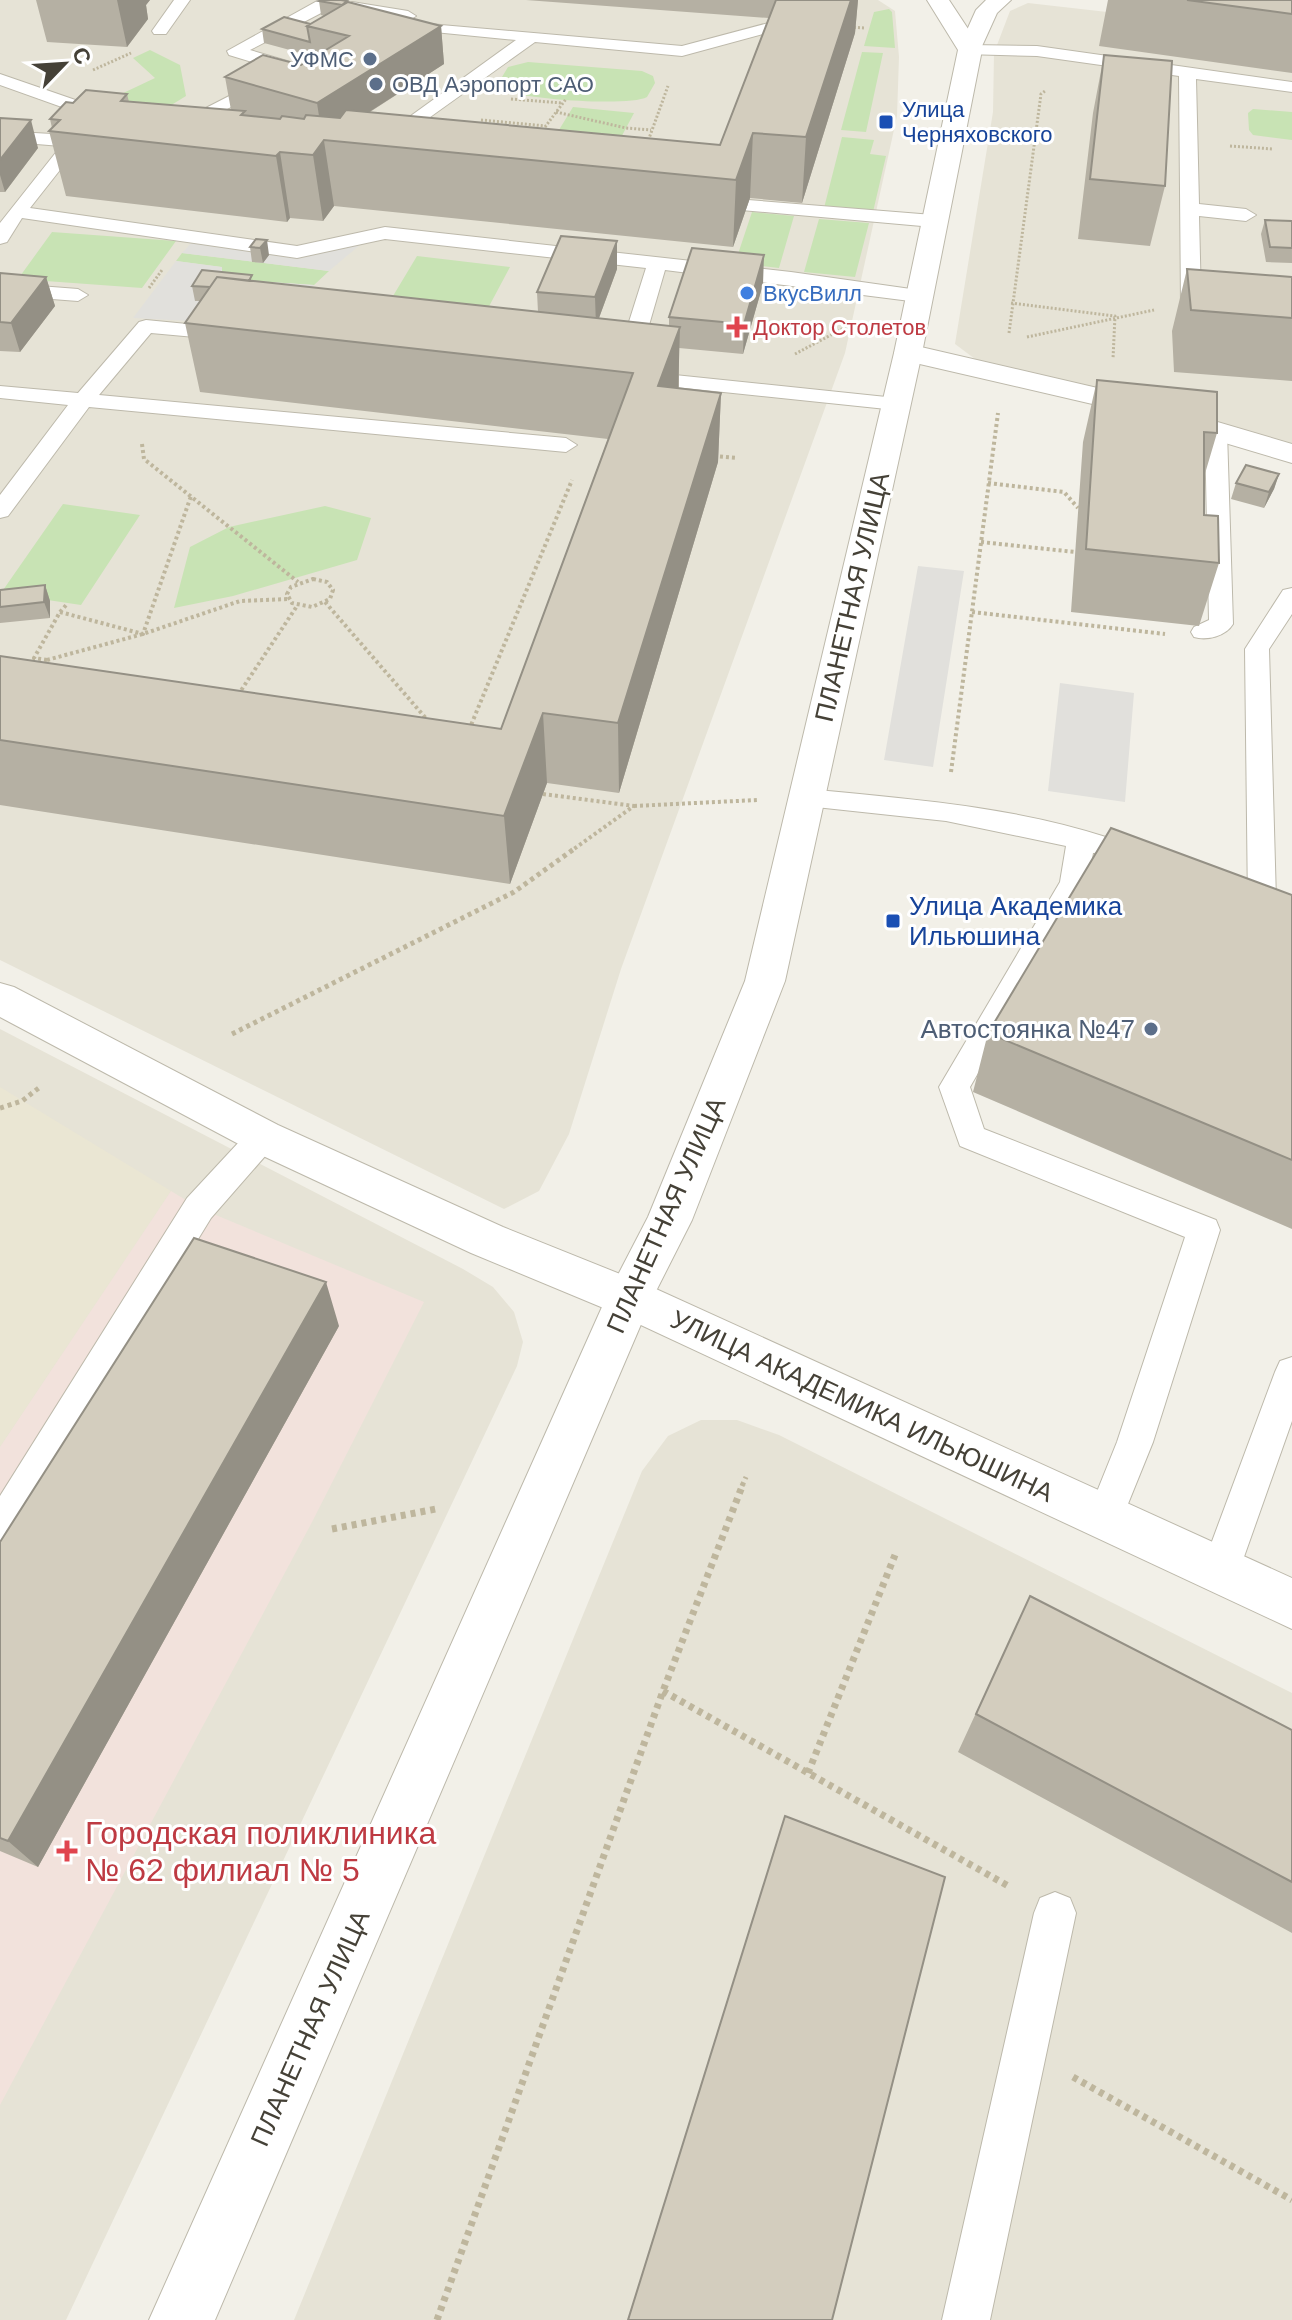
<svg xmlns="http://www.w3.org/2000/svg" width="1292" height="2320" font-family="Arial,sans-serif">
<rect width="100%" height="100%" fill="#f2f0e8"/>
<path fill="#e6e3d6" d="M0,0h878l17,11 4,46 -2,59 -52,237 -224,616 -52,165 -30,57 -35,18 -504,-249z
M1028,3l264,30v413l-317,-87 -20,-15 38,-232 1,-59 16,-42z
M0,1029l463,240 30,18 21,25 9,30 -6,24 -451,954h-66z
M701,1420h36l42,15 513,258v627h-998l348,-849 26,-35z"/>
<path fill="#eae6d3" d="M0,1087l171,104 -171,256z"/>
<path fill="#f2e2dc" d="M171,1191l28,17 225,94 -113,222 -311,581v-658z"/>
<path fill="#c8e3b4" d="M889,9l3,3 3,36 -31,-2 10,-34z
M150,50l30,15 6,31 -31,19 -38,-19 38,-18 -22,-20z
M862,52l21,1 -17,79 -25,-2z
M528,62l114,9 11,5 2,7 -8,14c-18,10 -129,2 -146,-8l-2,-7 9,-15z
M573,107l61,6 -17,32 -63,-7z
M1253,109l39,3v28l-39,-5 -4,-5 -1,-17z
M842,137l32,3 -4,14 16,2 -13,56 -49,-4z
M752,212l42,4 -15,52 -44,-5z
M819,219l50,4 -14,54 -51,-5z
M52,232l124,9 -34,47 -124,-9z
M182,253l147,18 -15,14 -92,-6 -1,-12 -45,-6z
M417,256l93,11 -24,45 -96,-11z
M63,504l77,11 -59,90 -80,-12z
M325,506l46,12 -14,42 -124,36 -59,12 16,-61 39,-20z"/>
<path fill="#e1e0dc" d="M193,241l102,16 66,-13 -32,27 -147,-18z
M176,261l46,6v12l92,6 -50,40 -131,-7z
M918,566l46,5 -31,196 -49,-7z
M1060,683l74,10 -9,109 -77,-11z"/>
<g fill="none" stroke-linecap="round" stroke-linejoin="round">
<g stroke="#bdb9ab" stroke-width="2">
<path id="service" d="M174,0h16l-24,34h-12l-2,-3z
M319,0h18l-14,12 -73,38 54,16 3,4 -3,4h-12l-63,-19 -2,-4z
M352,2l56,9 8,5 -8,5 -62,-11 -2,-3z
M787,18l8,5 -2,3 -111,30 -147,-14 -144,103 -6,1 -9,-5 140,-101 -92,-9 -6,-2 -2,-3 2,-3 264,23z
M970,45l67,1 255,36v10l-96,-13 3,125 47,5 10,6 -10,6 -47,-5 2,84 7,5 -3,4 -14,2 -10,-6 -2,-229 -142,-20 -73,-2 -2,-4 2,-4z
M0,74l113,39 3,4 -3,4h-12l-101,-36z
M266,77l6,1 3,4 -3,4 -90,46 -6,1 -9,-5z
M84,123l9,5 -63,80 267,38 88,-19 406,45 127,18 10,6 -10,6 -253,-32 -27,93 -11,6 -11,-6 30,-95 -261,-29 -88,19 -275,-40 -15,24 -7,2v-21l61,-77 -61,-5v-10l69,4 9,-11z
M748,200l185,15 10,6 -10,6 -192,-17 -2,-4 2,-4z
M0,283l78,6 10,6 -10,6 -78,-6z
M146,320l82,8 10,6 -10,6 -77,-7 -52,62 467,43 11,7 -11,7 -477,-45 -81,109 -8,2v-23l68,-90 -68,-7v-12l78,7 61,-71z
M636,371l260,27 11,6 -11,6 -268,-28 -3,-5 3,-5z
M1216,425l11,7 6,192c-7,12 -26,17 -39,13l-3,-5 3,-5 15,-7 -4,-188z
M1292,588v26l-23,35 7,251 16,6v21l-40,-14 -4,-7 -3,-257 38,-59z
M807,789c101,10 205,17 302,49l4,7 -4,7 -16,1 -5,29 -118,205 14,42 232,91 4,10 -67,212 -36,89 -13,5 -13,-5 -5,-12 31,-77 68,-205 -225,-91 -21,-59 121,-205 6,-36 -120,-25 -149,-16 -4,-7 4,-7z
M263,1124l11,4 5,9 -5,9 -63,72 -198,323 -13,5v-50l187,-298 65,-70z
M1292,1357v64l-53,150 -6,13 -13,5 -13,-5 -6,-13 74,-199 5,-11z
M1055,1892l15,6 6,15 -86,407h-48l92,-407 6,-15z"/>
</g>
<g stroke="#bdb9ab" stroke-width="2">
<path id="minor" d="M986,0h25l-14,13 -19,42h-16l-4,-5 18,-40z
M908,344l211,49 173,51v19l-191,-57 -203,-47 -4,-6 4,-6z
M0,983l14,4 264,138 225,102 142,57 647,294v51l-679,-317 -142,-59 -223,-104 -248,-132z"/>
</g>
<g stroke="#bdb9ab" stroke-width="2">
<path id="tertiary" d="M927,0h22l33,50 -60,303 -137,628 -93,239 -41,81 -436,1019h-66l457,-1022 42,-81 97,-236 149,-628 64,-303z"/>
</g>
<path stroke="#beb69d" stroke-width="3" stroke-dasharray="2 2" stroke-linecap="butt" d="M850,27l15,1
M93,70l38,-17
M511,99l51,4
M556,112l70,16 25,2
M481,120l65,6
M545,127l21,-28
M647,144l21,-58
M1230,146l43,3
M149,288l13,-18
M1011,303l104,13 -2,43
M1009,333l32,-239 4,-3
M1027,337l127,-27
M795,354l51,-27"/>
<path stroke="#beb69d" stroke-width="4" stroke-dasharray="3 3" stroke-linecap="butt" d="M142,444l2,15 154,123
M714,456l23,2
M988,483l76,9 14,16
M981,542l94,10
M313,579l14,3 6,8 -3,9 -18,8 -20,-4 -5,-9 4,-7z
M325,602l105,121
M60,612l8,-9
M972,612l193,22
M47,660l-13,-2 26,-46 83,22 48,-138
M47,660l96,-26 97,-33 48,-2
M238,695l59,-89
M469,730l103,-250
M951,772l47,-359
M543,794l91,12 -63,45
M634,806l123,-6"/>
<path stroke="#beb69d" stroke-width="5" stroke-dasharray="4 4" stroke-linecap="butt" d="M232,1034l282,-142 60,-43
M0,1108l22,-7 18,-14
M742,1486l4,-9"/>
<path stroke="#beb69d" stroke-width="7" stroke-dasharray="5 5" stroke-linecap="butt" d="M332,1529l104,-20
M663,1691l347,196
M808,1773l87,-218
M1073,2077l219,123
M437,2320l226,-629 80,-207"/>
<use href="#service" fill="#fff" fill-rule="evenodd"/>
<use href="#minor" fill="#fff" fill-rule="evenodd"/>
<use href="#tertiary" fill="#fff" fill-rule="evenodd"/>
</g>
<path fill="#b5b0a3" d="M36,0h114l-4,5 2,14 -21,28 -80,-5z
M526,0h332l-3,33 -53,170 -52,-5 -17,49 -399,-41 -11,15 -33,-3 -3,4 -221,-26 -17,-65 3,-3 -2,-9 23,-16 54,-9 2,8 102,8 -6,-33 76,-12 11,-7v-2l-48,-13 -2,-14 48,-5 14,-8 -3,-1 -2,-14 28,1 94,24 3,38 -74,48 350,33 49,-127z
M1108,0h184v73l-193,-27z
M1104,55l61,131 -15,60 -72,-7 15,-126z
M0,118l38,30 -33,44h-5z
M1265,220l27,1v42l-26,-1 -5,-28z
M256,239l13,16 -6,8 -11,-1 -2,-15z
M617,241v28l-18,49 70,8v-9l94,-33 -20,70 -64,-6v40l42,5 -3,69 -99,331 -72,-10 -37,101 -510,-79v-149l501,73 107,-290 -408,-47 -15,-69 16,-22h-6l-3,-15 62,-5 284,31 -1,-20z
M1187,269l105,8v104l-118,-9 -2,-41z
M0,273l46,4 9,29 -35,46 -20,-1z
M1097,380l120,53 -13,44v38l15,48 -20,63 -128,-14 12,-170z
M1279,474l-5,15 -10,19 -33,-9 5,-16z
M45,585l5,16v17l-50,5v-33z
M1292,895v334l-319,-137 15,-59z
M339,1326l-301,541 -38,-16v-309z
M1030,1596l262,134v203l-334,-181z"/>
<path fill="#949085" d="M117,0h33l-4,5 2,14 -21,28z
M851,0h7l-3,33 -53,170 4,-66z
M441,26l3,38 -120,77 10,65 -11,15 -10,-66 10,-13 -6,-39z
M31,120l7,28 -33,44 -5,-17v-15z
M753,133l-3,65 -17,49 3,-67z
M280,152l10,66 -3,4 -11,-66z
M267,240l2,15 -6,8 -3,-15z
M617,241v28l-21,57 -1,-29z
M764,255l-1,29 -20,70 1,-30z
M46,277l9,29 -35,46 -9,-29z
M680,327l-2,68 -20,-9z
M721,393l-3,69 -99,331 -1,-70z
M1279,474l-5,15 -10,19 5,-16z
M45,585l5,16v17l-6,-16z
M543,713l4,70 -37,101 -6,-68z
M326,1282l13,44 -301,541 -30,-26z"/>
<path fill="#d3cdbe" stroke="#949085" stroke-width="2" d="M321,0h20l6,1 -5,4 -23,-4z
M776,0h75l-45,137 -53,-4 -17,47 -412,-40 -11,15 -33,-3 -4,4 -227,-25 11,-11 -10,-1 16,-17 7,1 13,-13 41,4 -6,7 124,10 -4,4 39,4 2,-3 22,3 2,-4 34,3 6,-8 374,35z
M1187,0h105v14z
M348,2l93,24 -124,77 -92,-26 38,-22 38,10 48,-29 -42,-10z
M284,17l26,7 -3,2 3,16 -48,-13z
M1104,55l68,6 -7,125 -75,-7z
M0,118l31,2 -31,40z
M1265,220l27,1v27l-22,-1z
M561,236l56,5 -22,56 -58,-5z
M256,239l11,1 -7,8 -10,-1z
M692,248l72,7 -20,69 -75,-7z
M1187,269l105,8v41l-101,-8z
M202,270l50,5 -3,6 -32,-4 -7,10 -18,-1z
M0,273l46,4 -35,46 -11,-1z
M217,277l463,50 -22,59 63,7 -103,330 -75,-10 -39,103 -504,-76v-84l501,73 132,-356 -448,-50z
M1097,380l120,12v41l-13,-1v83l14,1 1,47 -133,-14z
M1246,465l33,9 -10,18 -33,-9z
M45,585l-1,17 -44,5v-17z
M1111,828l181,67v265l-304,-127z
M194,1238l132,44 -318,559 -8,-3v-296z
M1030,1596l262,134v152l-316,-168z
M785,1816l160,61 -113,443h-204z"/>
<g fill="#5c6f8a" stroke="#fff" stroke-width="3">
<circle cx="370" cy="59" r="8"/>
<circle cx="376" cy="84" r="8"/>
<circle cx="1151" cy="1029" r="8"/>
</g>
<g fill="#1a4fb4" stroke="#fff" stroke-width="3">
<rect x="878" y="114" width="16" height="16" rx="4"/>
<rect x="885" y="913" width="16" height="16" rx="4"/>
</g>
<circle fill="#3f7fe0" stroke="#fff" stroke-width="3" cx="747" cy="293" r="8"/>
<g fill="#e0444e" stroke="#fff" stroke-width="3">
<path d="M733 315h8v8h8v8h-8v8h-8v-8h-8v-8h8z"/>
<path d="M63 1839h8v8h8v8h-8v8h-8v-8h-8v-8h8z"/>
</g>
<g text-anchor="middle" stroke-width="6" stroke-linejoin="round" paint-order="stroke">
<g font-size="22" fill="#4e5e75" stroke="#fff" text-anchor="end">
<text x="354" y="67">УФМС</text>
<text x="392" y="92" text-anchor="start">ОВД Аэропорт САО</text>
</g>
<g font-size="22" fill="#164399" stroke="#fff" text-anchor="start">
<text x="902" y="117">Улица<tspan x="902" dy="25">Черняховского</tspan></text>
</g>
<g font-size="22" fill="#366cbe" stroke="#fff" text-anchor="start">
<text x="763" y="301">ВкусВилл</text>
</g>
<g font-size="22" fill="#be3a42" stroke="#fff" text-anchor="start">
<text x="753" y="335">Доктор Столетов</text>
</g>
<g font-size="26" fill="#454137" stroke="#fff">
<text transform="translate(852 597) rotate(-77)" y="9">ПЛАНЕТНАЯ УЛИЦА</text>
<text transform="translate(666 1215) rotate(-66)" y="9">ПЛАНЕТНАЯ УЛИЦА</text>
<text transform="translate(862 1406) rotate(25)" y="9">УЛИЦА АКАДЕМИКА ИЛЬЮШИНА</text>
<text transform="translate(310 2028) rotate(-66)" y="9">ПЛАНЕТНАЯ УЛИЦА</text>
</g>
<g font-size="26" fill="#164399" stroke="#fff" text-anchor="start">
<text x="909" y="915">Улица Академика<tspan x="909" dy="30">Ильюшина</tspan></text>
</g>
<g font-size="26" fill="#4e5e75" stroke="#fff" text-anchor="end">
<text x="1135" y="1038">Автостоянка №47</text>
</g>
<g font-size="32" fill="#be3a42" stroke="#fff" text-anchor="start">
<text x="85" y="1844">Городская поликлиника<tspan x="85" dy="37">№ 62 филиал № 5</tspan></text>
</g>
</g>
<g transform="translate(64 64) rotate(65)" stroke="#ffffff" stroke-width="6" paint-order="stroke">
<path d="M0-6L14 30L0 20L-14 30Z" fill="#454137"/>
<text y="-12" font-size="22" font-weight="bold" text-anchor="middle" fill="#454137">С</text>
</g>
</svg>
